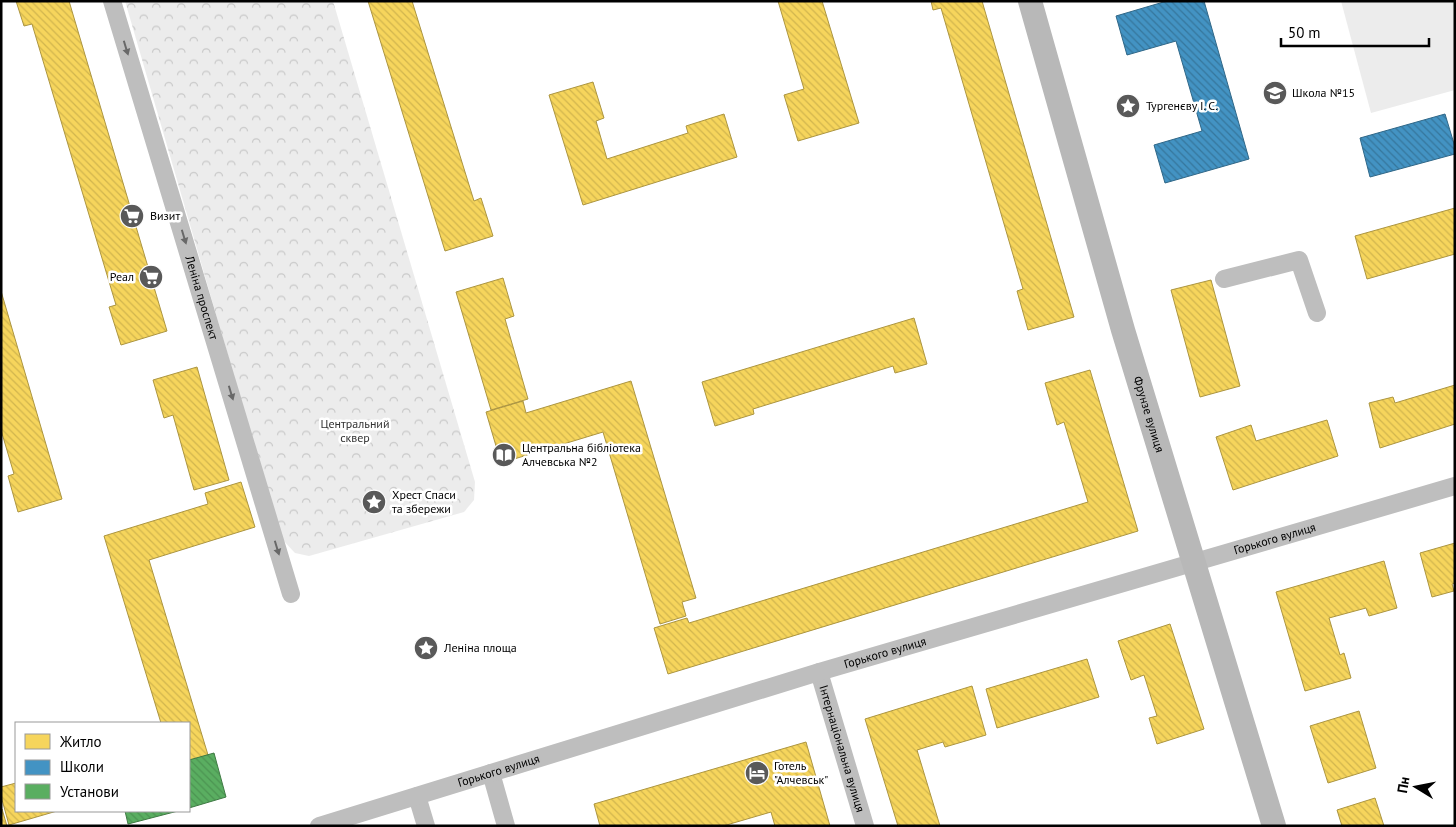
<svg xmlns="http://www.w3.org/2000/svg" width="1456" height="827" font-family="'PT Sans',sans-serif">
<defs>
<pattern id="forest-crowns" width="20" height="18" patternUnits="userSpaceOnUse" patternTransform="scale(1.25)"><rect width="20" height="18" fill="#ececec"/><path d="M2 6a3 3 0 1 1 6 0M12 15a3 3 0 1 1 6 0" fill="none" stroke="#c9c9c9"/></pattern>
<pattern id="homes-back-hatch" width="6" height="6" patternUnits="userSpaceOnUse" patternTransform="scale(1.25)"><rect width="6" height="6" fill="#f6d55c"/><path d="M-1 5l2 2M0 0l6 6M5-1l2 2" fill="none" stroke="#d1b54e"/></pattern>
<pattern id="schools-back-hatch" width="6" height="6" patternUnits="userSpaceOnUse" patternTransform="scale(1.25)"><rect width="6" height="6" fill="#4393c3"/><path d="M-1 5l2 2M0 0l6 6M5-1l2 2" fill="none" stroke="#36769c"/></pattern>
<pattern id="public-back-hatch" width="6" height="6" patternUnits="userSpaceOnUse" patternTransform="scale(1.25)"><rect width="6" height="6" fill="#5aae61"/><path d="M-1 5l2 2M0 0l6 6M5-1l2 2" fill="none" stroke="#4c9452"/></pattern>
</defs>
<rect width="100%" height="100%" fill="#fff"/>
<path fill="#ececec" d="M1341,1h114v89l-84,23z"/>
<path fill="url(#forest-crowns)" d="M125,1h208l142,481 -1,18 -10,12 -155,44 -14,-3 -14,-15z"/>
<path fill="url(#homes-back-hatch)" stroke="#ac9540" d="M16,1h53l98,330 -46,14 -12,-38 7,-2 -84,-281 -8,2z
M368,1h44l62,200 7,-3 12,38 -48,15z
M778,1h44l37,122 -61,18 -14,-46 20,-6z
M931,1h51l92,316 -46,13 -11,-39 6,-2 -82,-281 -8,2z
M593,82l11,36 -8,3 11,38 81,-26 -2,-7 38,-12 13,43 -154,48 -34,-110z
M1455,208v46l-88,25 -12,-43z
M503,278l11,38 -9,3 23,80 -37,11 -35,-118z
M1211,280l29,106 -40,11 -29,-107z
M1,291l61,208 -44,13 -10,-36 6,-2 -13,-44z
M914,318l13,46 -32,9 -2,-7 -140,43 1,5 -39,12 -13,-44z
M197,367l32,113 -35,10 -21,-75 -9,3 -11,-38z
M1090,370l48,161 -470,143 -14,-46 33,-10 2,5 399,-121 -24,-80 -7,3 -12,-42z
M631,381l65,217 -14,4 4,14 -26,8 -57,-192 -102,31 -15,-51 37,-11 3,12z
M1455,385v39l-75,24 -11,-45 24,-6 2,6z
M1327,420l11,36 -105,34 -17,-53 35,-12 5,16z
M241,482l14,45 -106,33 59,195 -19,6v-38h-28l-57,-187 104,-32 -3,-11z
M1455,543v40l-3,1 2,7 -22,6 -12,-44z
M1384,561l13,47 -28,8 -3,-8 -37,10 11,37 4,-2 7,25 -46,13 -29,-99z
M1170,624l34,105 -47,15 -8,-26 8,-2 -13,-41 -13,5 -13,-39z
M1087,659l12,38 -102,31 -11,-39z
M972,686l14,49 -41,12 -2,-5 -26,8 23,76h-42l-33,-107z
M1359,711l17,57 -48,15 -18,-57z
M806,742l24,84h-55l-4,-14 -48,14h-123l-6,-22z
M16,783v28h41l-48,14 -8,-29v-9z
M1375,798l9,28h-42l-5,-16z
M2,809l5,17h-6z"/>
<path fill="url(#schools-back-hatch)" stroke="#2f6788" d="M1167,1h37l45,158 -84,24 -11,-38 48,-14 -26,-90 -49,14 -11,-39z
M1445,114l10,33v7l-85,23 -10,-39z"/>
<path fill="url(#public-back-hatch)" stroke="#3f7a44" d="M214,753l12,44 -37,11v-48z
M125,811h53l-50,13z"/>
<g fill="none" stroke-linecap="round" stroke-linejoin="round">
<g stroke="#bebebe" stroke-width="18">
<path id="s1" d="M112,1l179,593"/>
<path d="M1224,279l75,-19 18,53"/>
<path id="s2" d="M819,672l46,154"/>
<path d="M491,773l15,53"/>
<path d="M417,796l9,30"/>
<path id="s3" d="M319,826l500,-154 636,-186"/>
</g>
<path stroke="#b8b8b8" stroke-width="24" id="s4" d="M1030,1l93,329 151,496"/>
</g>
<defs><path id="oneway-solid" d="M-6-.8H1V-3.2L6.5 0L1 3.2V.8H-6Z" transform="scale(1.25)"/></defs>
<g fill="#686868">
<use href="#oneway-solid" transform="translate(126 48) rotate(73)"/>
<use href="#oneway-solid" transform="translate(184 237) rotate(73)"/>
<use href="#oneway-solid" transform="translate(231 393) rotate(73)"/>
<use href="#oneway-solid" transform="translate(277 548) rotate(73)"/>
</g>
<defs>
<g id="school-disc" transform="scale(1.25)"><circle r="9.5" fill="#595959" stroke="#fff"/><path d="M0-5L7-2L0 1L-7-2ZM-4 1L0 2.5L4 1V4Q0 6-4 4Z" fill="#fff"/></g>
<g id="sight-disc" transform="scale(1.25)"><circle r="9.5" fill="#595959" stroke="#fff"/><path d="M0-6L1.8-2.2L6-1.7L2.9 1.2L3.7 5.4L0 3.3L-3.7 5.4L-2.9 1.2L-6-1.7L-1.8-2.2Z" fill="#fff"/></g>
<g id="supermarket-disc" transform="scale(1.25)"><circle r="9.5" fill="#595959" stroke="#fff"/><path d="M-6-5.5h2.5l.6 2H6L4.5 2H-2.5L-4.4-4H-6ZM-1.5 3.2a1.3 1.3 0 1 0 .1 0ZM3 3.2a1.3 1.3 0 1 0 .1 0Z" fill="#fff"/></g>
<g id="library-disc" transform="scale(1.25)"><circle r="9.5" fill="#595959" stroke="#fff"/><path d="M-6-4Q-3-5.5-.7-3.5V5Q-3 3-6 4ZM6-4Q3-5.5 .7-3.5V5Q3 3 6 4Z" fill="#fff"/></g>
<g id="hotel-disc" transform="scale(1.25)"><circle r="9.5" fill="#595959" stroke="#fff"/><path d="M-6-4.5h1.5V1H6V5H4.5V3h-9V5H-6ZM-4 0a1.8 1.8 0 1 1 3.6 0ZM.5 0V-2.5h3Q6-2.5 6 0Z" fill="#fff"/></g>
</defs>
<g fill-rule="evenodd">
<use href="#school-disc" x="1275" y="93"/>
<use href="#sight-disc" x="1128" y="106"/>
<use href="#supermarket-disc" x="132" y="216"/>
<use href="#supermarket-disc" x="151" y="277"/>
<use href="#library-disc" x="504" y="455"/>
<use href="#sight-disc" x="374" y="502"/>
<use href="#sight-disc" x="426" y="648"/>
<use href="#hotel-disc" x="757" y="773"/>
</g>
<g text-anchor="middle" stroke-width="5" stroke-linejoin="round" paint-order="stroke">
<g font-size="12" fill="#000" stroke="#fff" text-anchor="start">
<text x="1292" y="97">Школа №15</text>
<text x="1146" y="110">Тургенєву І. С.</text>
<text x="150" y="220">Визит</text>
<text x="134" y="281" text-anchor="end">Реал</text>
<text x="522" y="452">Центральна бібліотека<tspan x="522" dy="14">Алчевська №2</tspan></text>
<text x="392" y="499">Хрест Спаси<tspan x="392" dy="14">та збережи</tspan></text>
<text x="444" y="652">Леніна площа</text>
<text x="774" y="770">Готель<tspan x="774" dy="14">"Алчевськ"</tspan></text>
</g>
<g font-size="12" fill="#000" stroke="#fff">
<text dy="4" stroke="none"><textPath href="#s1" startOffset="310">Леніна проспект</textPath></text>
<text dy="4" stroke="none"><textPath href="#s4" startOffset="430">Фрунзе вулиця</textPath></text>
<text dy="4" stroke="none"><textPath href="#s3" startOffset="998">Горького вулиця</textPath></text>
<text dy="4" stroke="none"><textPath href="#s3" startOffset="592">Горького вулиця</textPath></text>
<text dy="4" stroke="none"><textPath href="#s2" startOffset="80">Інтернаціональна вулиця</textPath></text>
<text dy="4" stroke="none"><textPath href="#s3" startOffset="188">Горького вулиця</textPath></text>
</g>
<g font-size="12" fill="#333" stroke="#fff">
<text x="355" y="428">Центральний<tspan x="355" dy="14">сквер</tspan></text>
</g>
</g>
<rect width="1456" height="827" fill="none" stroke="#000000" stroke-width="5"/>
<rect x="15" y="722" width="175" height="90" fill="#ffffff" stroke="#999999"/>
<rect x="25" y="734" width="25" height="15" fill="#f6d55c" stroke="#999999"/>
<text x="60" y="747" font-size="15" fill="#000000">Житло</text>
<rect x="25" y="760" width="25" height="15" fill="#4393c3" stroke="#999999"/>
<text x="60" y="772" font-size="15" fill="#000000">Школи</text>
<rect x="25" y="784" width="25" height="15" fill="#5aae61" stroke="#999999"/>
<text x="60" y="797" font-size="15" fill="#000000">Установи</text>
<g transform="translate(1416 787) rotate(280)" stroke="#ffffff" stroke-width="4" paint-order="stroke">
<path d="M0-4L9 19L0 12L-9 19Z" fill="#000000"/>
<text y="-8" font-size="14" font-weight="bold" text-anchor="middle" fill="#000000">Пн</text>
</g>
<path d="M1281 38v8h148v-8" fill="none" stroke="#000000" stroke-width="2.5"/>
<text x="1288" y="38" font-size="15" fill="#000000" stroke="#ffffff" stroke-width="4" paint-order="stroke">50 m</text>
</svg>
